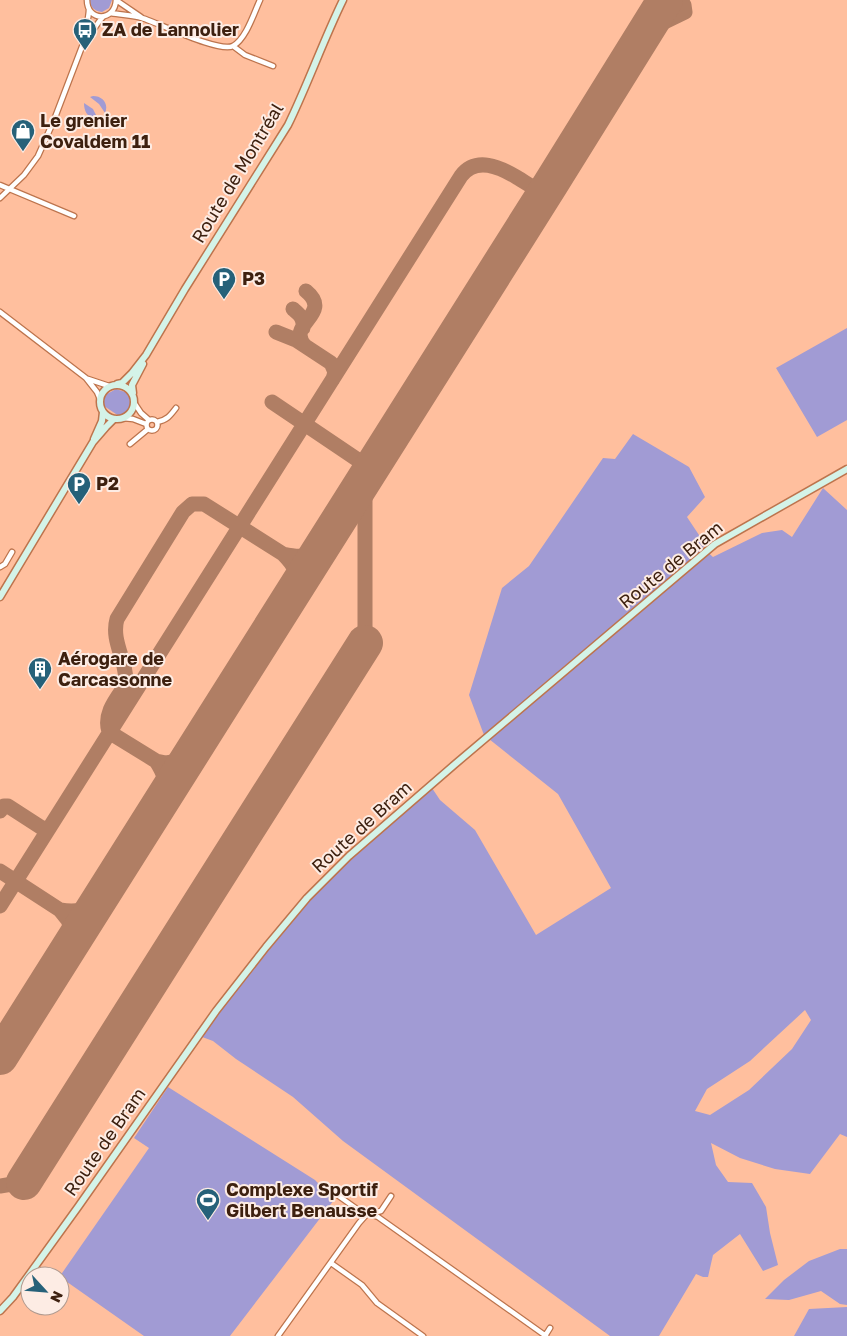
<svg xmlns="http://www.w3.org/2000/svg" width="847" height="1336" font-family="'Golos Text',sans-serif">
<rect width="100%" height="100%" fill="#ffbf9e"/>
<path fill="#a19bd4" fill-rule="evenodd" d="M90,0h22l-3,8 -7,4c-8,-1 -12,-5 -12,-12z
M93,96c10,0 16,8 12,17l-6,-9 -9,-7z
M84,103l9,6 4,8 -2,1c-8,-1 -11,-7 -11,-15z
M847,328v92l-30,17 -41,-69z
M116,389l9,3c9,9 6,21 -6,24l-15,-10v-7l3,-5z
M633,434l56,33 16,30 -18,20 18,27 -2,4 10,9 49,-24 20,-3 10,7 31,-49 24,22v627l-7,-3 -30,40 -35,-5 -35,-11 -29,-15 5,22 12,17 24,1 14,24 4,26 8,32 -15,6 -23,-37 -27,21 -5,22h-5l-7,-3 -37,62h-49l-267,-195 -50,-44 -57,-38 -23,-18 -19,-7 88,-113 146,-139 12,18 35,30 61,105 75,-47 -53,-94 -74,-59 -15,-40 33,-107 27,-22 74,-108 12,1zM805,1010l6,10 -19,29 -43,41 -39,25 -15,-4 12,-22 43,-28z
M168,1087l147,93 19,20 -104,136h-86l-84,-59v-1l89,-128 -15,-10z
M840,1249h7v56l-7,-1 -19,-13 -32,9 -24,-1 19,-19 25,-19z
M847,1307v29h-53l15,-27z"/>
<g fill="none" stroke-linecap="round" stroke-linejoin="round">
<path stroke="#b07e64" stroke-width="15" d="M655,17l-1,-10 4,-7
M643,36l7,-7 35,-17 -1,-7 -3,-5
M293,309c7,6 11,9 10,19
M276,332l20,8 35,23 4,9 -2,7
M305,346c-20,-22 29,-32 1,-55
M272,402l86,58 6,8 1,9v166
M358,460l10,2 11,-6
M283,554c18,4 25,4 40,-9
M192,752l-8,7 -5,2 -13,2 -10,-2 -47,-29c-6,-19 8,-34 18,-49 -2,-8 -2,-16 -5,-24 -4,-13 -9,-26 -5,-40l66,-107 9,-8h12l79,50c13,13 16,20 11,37
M156,761c9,14 10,19 8,36
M0,811l4,-5h4l34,22 3,1 4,-2
M0,871l60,39 8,10 4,11 -3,17
M0,906l461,-730c15,-20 39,-9 57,2 7,4 14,10 21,11 5,0 8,-2 11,-4
M60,910c19,3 26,0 41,-13
M0,1186l24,-4"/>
<path stroke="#b07e64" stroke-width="36" d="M0,1057l550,-872 115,-185
M24,1182l341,-539"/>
<g stroke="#bd744d" stroke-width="7">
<path id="minor" d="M87,0c0,22 28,22 29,0
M116,0l25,17
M111,13c10,2 21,2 31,5 17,5 77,35 91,28 13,-7 21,-33 27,-46
M83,44c8,-8 12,-19 20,-27
M233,46l12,9 28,11
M0,185l74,31
M0,198l24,-23 14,-19 16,-36 29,-76c0,-12 6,-22 6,-35
M0,312l86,66 11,14 3,7
M88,379l21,7
M135,404l6,9 8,7
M123,418l10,1 13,5
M146.5 425a5.5 5.5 0 1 1 11 0a5.5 5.5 0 1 1-11 0Z
M157,422c10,-2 13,-6 19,-14
M130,444l18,-15
M0,567l5,-3 7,-12
M333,1192l24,17 21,8 168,119
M331,1263l31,22 15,18 46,33
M278,1336l81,-113 8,-9 14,-3 10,-15
M545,1336l5,-8"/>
</g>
<g stroke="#bd744d" stroke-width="9">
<path id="secondary" d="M117,384l5,-1 10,-10 14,-18 39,-66 103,-164c20,-41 35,-84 55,-125
M100 402a17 17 0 1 1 34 0a17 17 0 1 1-34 0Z
M133,393l-1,-8 11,-21
M94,439l8,-18 1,-9
M0,597l93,-155 13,-15 8,-8
M0,1311l13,-14 65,-90 138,-196 50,-64 41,-49 42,-42 105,-91 261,-221 132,-75"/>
</g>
<use href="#minor" stroke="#fff" stroke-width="4.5"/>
<use href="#secondary" stroke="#d4f3e8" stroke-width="6"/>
</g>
<defs>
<g id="bus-pin" transform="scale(1.25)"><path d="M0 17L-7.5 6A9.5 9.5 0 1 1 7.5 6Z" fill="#266179" stroke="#fdece4"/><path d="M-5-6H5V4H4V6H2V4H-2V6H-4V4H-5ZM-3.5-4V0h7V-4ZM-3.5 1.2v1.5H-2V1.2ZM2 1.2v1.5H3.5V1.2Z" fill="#fff"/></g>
<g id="shop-pin" transform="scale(1.25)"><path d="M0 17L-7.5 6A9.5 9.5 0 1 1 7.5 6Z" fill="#266179" stroke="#fdece4"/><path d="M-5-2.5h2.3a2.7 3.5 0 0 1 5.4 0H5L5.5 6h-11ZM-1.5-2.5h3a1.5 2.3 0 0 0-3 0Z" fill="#fff"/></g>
<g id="parking-pin" transform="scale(1.25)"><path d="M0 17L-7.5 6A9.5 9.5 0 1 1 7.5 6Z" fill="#266179" stroke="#fdece4"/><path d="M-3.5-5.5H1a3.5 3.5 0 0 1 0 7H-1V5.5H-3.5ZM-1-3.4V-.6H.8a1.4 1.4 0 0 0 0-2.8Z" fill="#fff"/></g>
<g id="building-pin" transform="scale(1.25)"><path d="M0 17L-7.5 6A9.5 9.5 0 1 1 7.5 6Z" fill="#266179" stroke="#fdece4"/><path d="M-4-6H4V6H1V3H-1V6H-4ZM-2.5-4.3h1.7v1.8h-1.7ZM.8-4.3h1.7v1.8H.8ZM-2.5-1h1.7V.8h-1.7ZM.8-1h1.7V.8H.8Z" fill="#fff"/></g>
<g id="stadium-pin" transform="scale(1.25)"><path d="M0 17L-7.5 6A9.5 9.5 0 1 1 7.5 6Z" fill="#266179" stroke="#fdece4"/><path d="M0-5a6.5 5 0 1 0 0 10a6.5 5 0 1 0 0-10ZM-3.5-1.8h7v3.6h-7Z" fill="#fff"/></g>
</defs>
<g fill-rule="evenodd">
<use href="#bus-pin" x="85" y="30"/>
<use href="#shop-pin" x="23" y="131"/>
<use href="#parking-pin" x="224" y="279"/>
<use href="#parking-pin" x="79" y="484"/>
<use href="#building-pin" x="40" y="669"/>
<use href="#stadium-pin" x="208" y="1200"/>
</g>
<g text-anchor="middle" stroke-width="4" stroke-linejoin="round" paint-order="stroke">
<g font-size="18" font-weight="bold" fill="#3d200f" stroke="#fdece4" text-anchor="start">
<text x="102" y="36">ZA de Lannolier</text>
<text x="40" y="127">Le grenier<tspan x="40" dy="21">Covaldem 11</tspan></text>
<text x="242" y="285">P3</text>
<text x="96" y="490">P2</text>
<text x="58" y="665">Aérogare de<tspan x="58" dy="21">Carcassonne</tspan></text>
<text x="226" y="1196">Complexe Sportif<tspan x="226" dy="21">Gilbert Benausse</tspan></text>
</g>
<g font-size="18" fill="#3d200f" stroke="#fdece4">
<text transform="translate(238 173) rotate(-59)" y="6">Route de Montréal</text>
<text transform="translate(671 565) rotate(-39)" y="6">Route de Bram</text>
<text transform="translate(362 827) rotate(-42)" y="6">Route de Bram</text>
<text transform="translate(105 1142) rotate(-55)" y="6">Route de Bram</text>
</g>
</g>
<g transform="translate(45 1291) rotate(116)"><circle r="24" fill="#fdece4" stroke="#b09a8f"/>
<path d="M0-4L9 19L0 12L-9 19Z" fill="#266179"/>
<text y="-8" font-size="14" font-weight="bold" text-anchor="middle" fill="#3d200f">N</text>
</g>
</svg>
